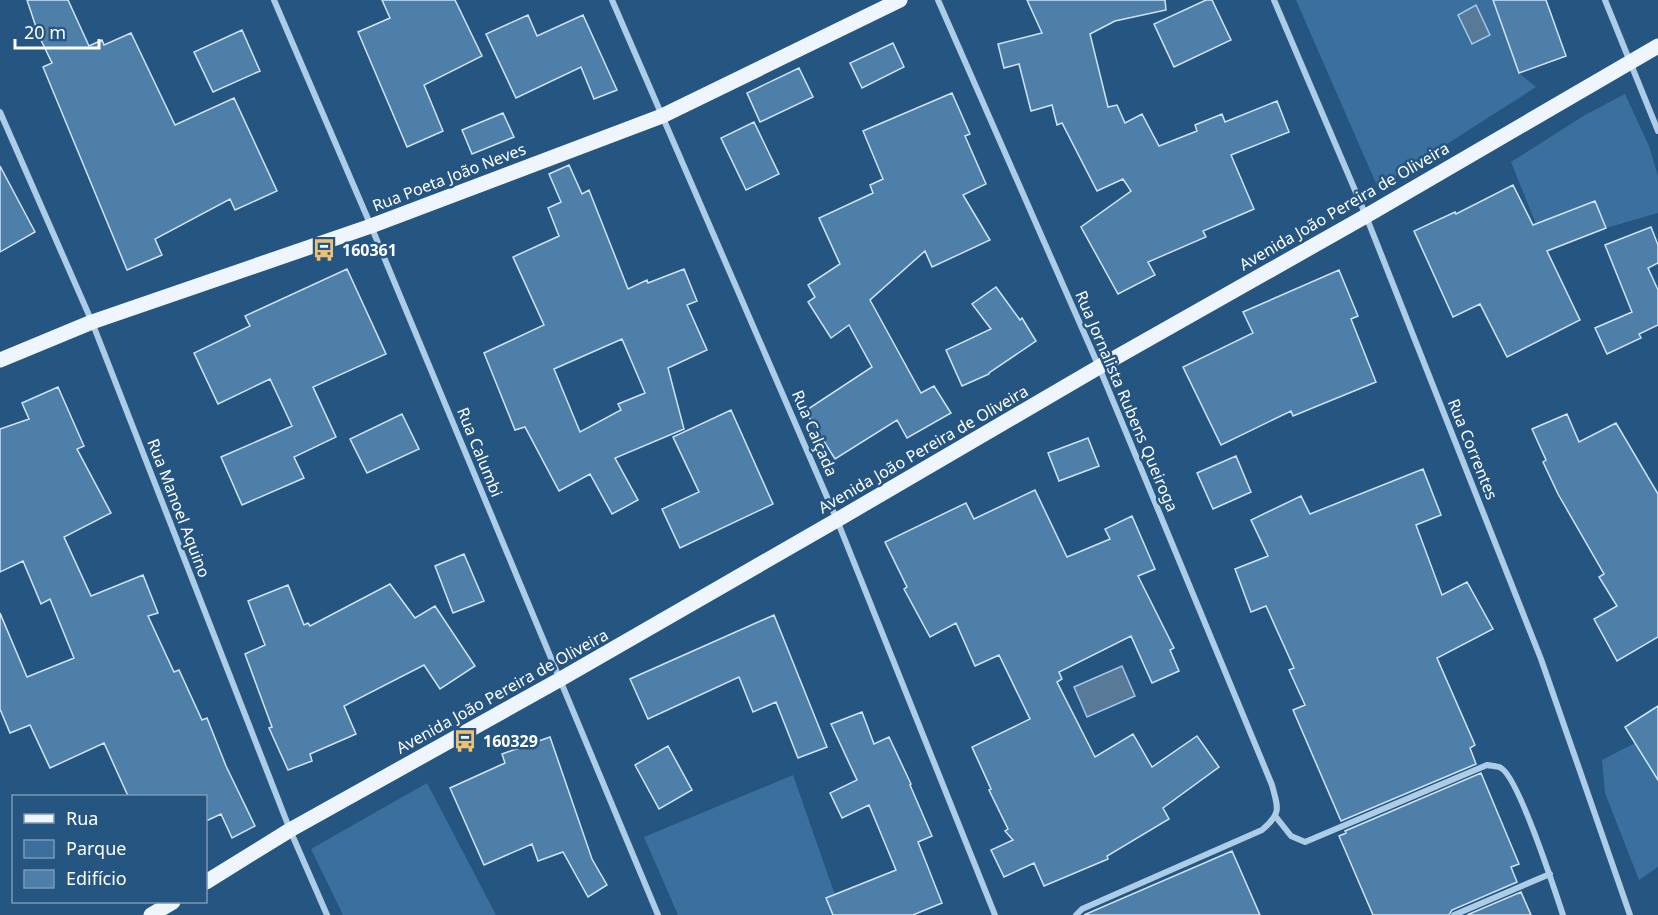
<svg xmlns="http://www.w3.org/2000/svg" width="1658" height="915" font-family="'Noto Sans',sans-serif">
<rect width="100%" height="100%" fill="#255581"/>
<path fill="#3a6f9e" d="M1296,0h197l26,73 17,14 -158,101z
M1625,94l24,52 9,30v37l-52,15 -11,-27 -59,23 -25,-62 74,-47z
M1635,743l23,13v111l-19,13 -34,-87 -3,-33z
M793,775l49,140h-164l-34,-78z
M427,783l69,132h-153l-32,-66z"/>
<path fill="#587a98" stroke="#a1c8e7" stroke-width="1.5" d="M1476,5l14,30 -18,9 -14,-29z
M1122,666l13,30 -48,21 -13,-30z"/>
<path fill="#4e7fa9" stroke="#d0e4f5" stroke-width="1.5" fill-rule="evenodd" d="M27,0h41l21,46 13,-6 2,5 27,-12 44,92 59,-27 43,93 -42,19 -5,-11 -75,40 7,16 -35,15 -84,-203 9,-4 -13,-27z
M382,0h73l27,56 -58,29 19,46 -36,16 -49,-115 32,-14z
M1027,0h138l1,10 -51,11 -25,13 18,73 9,-2 8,18 17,-9 17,32 38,-15 -2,-6 27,-11 3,8 52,-21 12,31 -58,23 23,54 -51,22 3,6 -58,25 7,13 -37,19 -37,-67 50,-36 -8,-12 -26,12 -35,-68 -5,2 -5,-20 -21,6 -12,-47 -15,4 -6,-24 44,-11z
M1206,0h6l19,40 -57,27 -20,-43z
M1493,0h53l20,56 -47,17z
M528,15l9,21 46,-21 34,75 -23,9 -13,-32 -65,31 -30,-64z
M242,30l18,41 -47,21 -19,-40z
M893,43l11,24 -42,21 -12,-25z
M799,68l14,29 -53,25 -13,-29z
M952,93l18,41 -5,2 21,48 -23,11 27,45 -58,27 -7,-16 -55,49 51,93 13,-7 17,27 -44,25 -10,-18 -62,39 -30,-48 67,-44 -23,-42 -18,13 -23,-36 7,-5 -7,-12 32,-21 -21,-46 54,-25 -3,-8 13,-6 -20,-48z
M503,113l11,24 -42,17 -10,-24z
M754,122l25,52 -33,16 -25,-52z
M569,165l13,29 7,-4 39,99 19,-9 1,3 36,-14 13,32 -10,4 20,45 -39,18 16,61 -69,29 23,42 -26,14 -22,-40 -31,17 -34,-64 -10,3 -31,-77 60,-28 -31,-68 46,-21 -11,-28 13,-6 -12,-28zM622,339l23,54 -27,11 3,6 -41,22 -26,-63z
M0,166l35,66 -35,20z
M1513,185l20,40 62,-24 11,27 -59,23 33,69 -73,37 -27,-53 -27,13 -39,-86 41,-19 1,2z
M1651,227l7,18v18l-10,5 10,22v35l-19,9 2,4 -34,16 -12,-26 37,-16 -27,-67z
M347,269l39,85 -73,33 23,50 -42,20 10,21 -62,27 -21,-48 71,-31 -22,-47 -52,25 -24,-51 56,-27 -5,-10z
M1339,270l19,46 -7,3 25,63 -83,34 -2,-5 -70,34 -38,-78 70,-34 -10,-21z
M996,287l24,33 2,-2 14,23 -47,32v1l-27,12 -16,-36 45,-21 -19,-25z
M58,387l26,59 -7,3 34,64 -47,24 27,59 52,-21 15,38 -10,3 26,56 5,-2 23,50 5,-2 19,48 29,60 -23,12 -11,-24 -15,7v-25h-78l-24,-53 -54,25 -20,-43 -20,8 -10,-24v-96l27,64 47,-19 -24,-59 -9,5 -18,-43 -23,11v-143l29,-10 -7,-16z
M731,410l42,94 -93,44 -18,-39 37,-17 -26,-55z
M402,414l17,35 -52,24 -17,-34z
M1567,414l12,28 37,-19 42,71v143l-41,24 -23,-42 23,-13 -18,-29 5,-3 -46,-80 -15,-32 3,-2 -14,-31z
M1088,438l11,28 -40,15 -11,-28z
M1236,456l15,36 -38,17 -16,-36z
M1423,469l18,46 -25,10 26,70 25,-13 26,47 -56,29 38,87 -5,3 6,16 -135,57 -48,-111 12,-5 -16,-35 5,-2 -28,-62 -15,6 -16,-43 33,-13 -17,-36 50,-24 9,18z
M1035,490l32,67 43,-18 -5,-10 27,-13 23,53 -17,7 36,72 -4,2 9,21 -27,12 -21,-47 -72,36 3,7 -5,3 38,75 38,-23 19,33 45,-31 22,31 -56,41 6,11 -62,37 1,3 -64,27 -10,-23 -30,14 -13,-27 22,-10 -8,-9 3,-2 -19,-39 2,-1 -19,-42 58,-28 -31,-64 -24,11 -19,-43 -26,14 -26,-48 3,-2 -22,-45 81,-39 8,16z
M464,554l20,47 -31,12 -18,-47z
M390,584l25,34 20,-12 40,60 -35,23 -16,-24 -80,41 12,28 -46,20 2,7 -24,9 -19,-42 3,-1 -27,-73 20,-9 -17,-44 40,-16 16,40 4,-2 2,3z
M774,615l53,132 -29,11 -22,-56 -23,10 -14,-35 -91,42 -18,-40z
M1658,706v74l-33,-53z
M862,712l12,32 15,-7 22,47 -1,1 22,51 -14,6 24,61 -29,12h-80l-7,-17 70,-28 -27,-65 -27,13 -12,-25 27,-13 -26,-56z
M550,737l42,122 15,26 -19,12 -25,-45 -25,9 -6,-17 -48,21 -34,-77 55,-25 -3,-9z
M668,746l24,44 -33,19 -24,-44z
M1481,773l38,91 -8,3 6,15 -65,28 -3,5h-76l-34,-79 7,-3 -1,-2z
M1232,851l28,64h-176z
M1521,892l10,23h-64z"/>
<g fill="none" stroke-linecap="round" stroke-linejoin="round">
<path stroke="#adcce6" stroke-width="6" d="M274,0l97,226 287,689
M612,0l225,520 158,395
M938,0l161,367 173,418c6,23 10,28 -10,45l-180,79 -6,6
M1274,0l92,216 175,443 89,256
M1605,0l53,131
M0,112l92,210 198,508 37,85
M1276,817l15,19 14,6 182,-77c4,1 11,1 14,3 18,10 54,123 62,147
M1454,915l96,-41"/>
<path stroke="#eef5fd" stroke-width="15" d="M0,360l92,-38 279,-96 291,-110 238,-116
M206,882l84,-52 269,-150 278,-160 262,-153 267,-151 292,-170
M151,915l22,-13"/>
</g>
<defs>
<g id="bus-bare" transform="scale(1.8)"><path d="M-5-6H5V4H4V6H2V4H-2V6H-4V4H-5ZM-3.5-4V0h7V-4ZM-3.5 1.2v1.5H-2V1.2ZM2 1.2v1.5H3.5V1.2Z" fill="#f0c071" stroke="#255581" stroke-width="2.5" paint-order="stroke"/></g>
</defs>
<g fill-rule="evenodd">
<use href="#bus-bare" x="324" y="250"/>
<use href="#bus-bare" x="465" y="741"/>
</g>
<g text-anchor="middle" stroke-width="5" stroke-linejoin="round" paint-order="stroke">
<g font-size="16" fill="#fff" stroke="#255581">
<text transform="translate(449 177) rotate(-21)" y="6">Rua Poeta João Neves</text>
<text transform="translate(1344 206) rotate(-30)" y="6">Avenida João Pereira de Oliveira</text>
<text transform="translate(1127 401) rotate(67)" y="6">Rua Jornalista Rubens Queiroga</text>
<text transform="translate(815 433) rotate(67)" y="6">Rua Calçada</text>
<text transform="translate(923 449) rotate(-30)" y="6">Avenida João Pereira de Oliveira</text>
<text transform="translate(1473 449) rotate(68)" y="6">Rua Correntes</text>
<text transform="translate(480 452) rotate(68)" y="6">Rua Calumbi</text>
<text transform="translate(179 508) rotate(69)" y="6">Rua Manoel Aquino</text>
<text transform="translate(502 691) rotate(-29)" y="6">Avenida João Pereira de Oliveira</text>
</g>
<g font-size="16" font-weight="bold" fill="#fff" stroke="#255581" text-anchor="start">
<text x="342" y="256">160361</text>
<text x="483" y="747">160329</text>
</g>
</g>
<rect x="12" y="795" width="195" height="108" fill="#255581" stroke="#7c99b3" stroke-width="1.5"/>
<rect x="24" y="814" width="30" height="9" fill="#eef5fd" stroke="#7c99b3" stroke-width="1.5"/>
<text x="66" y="825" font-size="18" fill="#ffffff">Rua</text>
<rect x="24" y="840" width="30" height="18" fill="#3a6f9e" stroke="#7c99b3" stroke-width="1.5"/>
<text x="66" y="855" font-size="18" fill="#ffffff">Parque</text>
<rect x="24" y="870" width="30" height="18" fill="#4e7fa9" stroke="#7c99b3" stroke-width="1.5"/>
<text x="66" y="885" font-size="18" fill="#ffffff">Edifício</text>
<path d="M15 39v9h84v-9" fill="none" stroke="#ffffff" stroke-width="3"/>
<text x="24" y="39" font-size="18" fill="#ffffff" stroke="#255581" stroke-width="4.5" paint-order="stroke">20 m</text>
</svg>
